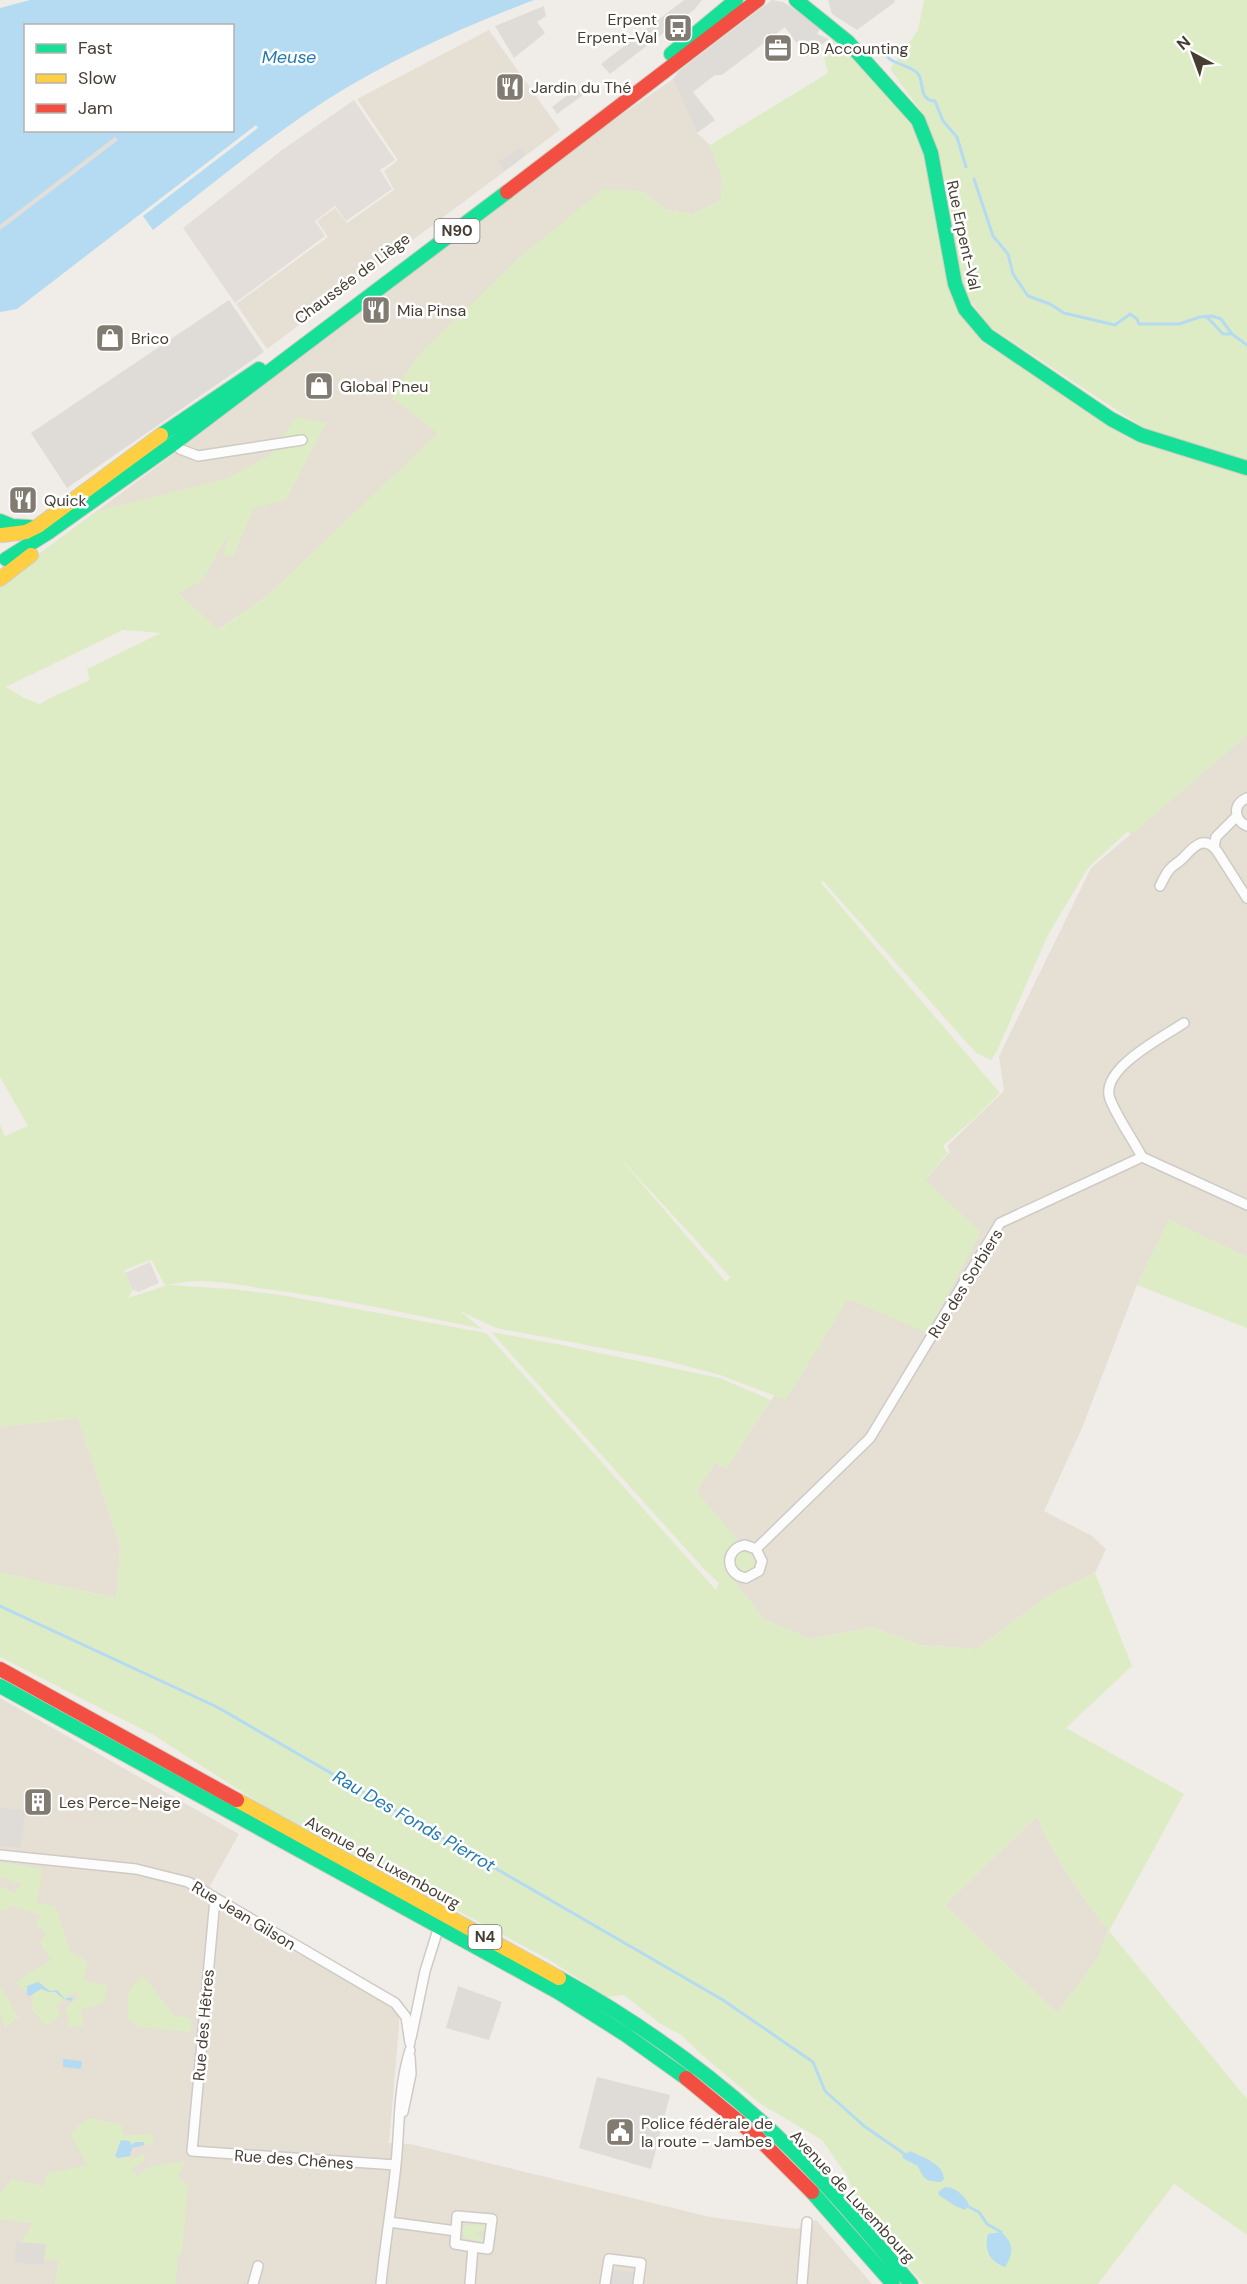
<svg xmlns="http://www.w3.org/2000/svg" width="1247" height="2284" font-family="'DM Sans',sans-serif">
<rect width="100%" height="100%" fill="#f0ede8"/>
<path fill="#e5dfd4" d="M489,30l71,100 -293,219 -31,-45 92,-67 -11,-16 18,-13 12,15 47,-33 -10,-19 14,-11 -41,-61z
M673,79l24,54 13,12 12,31 -1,24 -28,14 -27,-4 -24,-19 -84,37 -40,31 -125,139 46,35 -172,163 -49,34 -218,-47 194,-144 280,-213 98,-77z
M1247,735v522l-78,-37 -32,65 -55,143 -38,83 48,25 14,13 -11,24 -43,20 -76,56 -57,-4 -46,-18 -63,12 -45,-19 -39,-49 -1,-16 4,-6 -33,-58 19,-28 12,5 44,-68 77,-101 79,33 -2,-152 25,-28 -3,-6 57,-55 -5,-35 92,-188z
M78,1418l42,128 -3,52 -117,-25v-146z
M0,1698l239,136 -29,52 15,27 166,92 8,12v9l-10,117 21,1 300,73 87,12 19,-9 56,64h-872z
M1037,1816l10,23 24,41 37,51 -10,27 -41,55 -112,-108z"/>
<path fill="#e3ded9" d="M354,100l41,60 -15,10 12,19 -46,32 -11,-15 -20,15 10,15 -90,67 -52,-75 99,-78z
M115,136l3,4 -118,90v-5z
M150,1262l9,21 -21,9 -5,-2 -8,-17z"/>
<path fill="#deecc5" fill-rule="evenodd" d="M924,0h323v735l-116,100 -3,-4 -40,37 -40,67 -51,116 -6,9 -15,-7 -153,-172 -2,2 179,210 -25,25 -32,28 5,7 -23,27 56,52 -54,101 -79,-34 -62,101 -66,-25 -60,-16 -164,-31 -36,-17 22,18c-72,-15 -144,-31 -217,-40 -31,-5 -65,-12 -96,-4l64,4 48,6 205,38 230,257 3,-7 -15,-14 -213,-237 66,12 163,34 51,22 -44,68 -12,-5 -19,28 42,49 -9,9 -4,6 1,16 39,49 45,19 63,-12 46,18 57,4 76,-56 43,-20 37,93 -66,62 118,66 -75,137 138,168v136l-73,-51 -76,100h-174l-43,-46v-18l-20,-10 -14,-34 -25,-36 -63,-37 -57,-48 -21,-20 -22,-12 -35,-28 -17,2 -59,-38 -270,-144 -123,-79 -155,-79v-84l117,25 3,-52 -42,-128 -78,9v-302l5,11 23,-10 -28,-49v-494l97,-72 128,-32 44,-23 27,-39 30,6 -40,77 -32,8 -21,49 -10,-1 6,-23 -27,48 -23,12 40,37 48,-34 171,-163 -46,-35 25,-42 101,-97 85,-70 39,2 24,19 27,4 28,-14 1,-24 -12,-31 118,-72 -6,-24 16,-12 74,87 13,32 24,130 9,25 30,35 88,56 65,38 3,-12 -154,-101 -28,-38 -14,-98 -22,-73 -36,-49 28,-39zM123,630l38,3 -74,36 3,11 -38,17 -12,7 -16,-6 -18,-11zM618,1156l112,121 -4,5zM152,1260l13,26 -37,12 5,-8 -9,-20zM1037,1816l10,23 24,41 37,51 -10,27 -41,55 -112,-108z
M1169,1219l78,38v71l-110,-43z
M735 1561a11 11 0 1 1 22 0a11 11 0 1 1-22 0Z
M0,1862l43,7 -6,33 19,5 14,44 17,10 -2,19 22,6 -3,17 -23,7 3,16 -15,1 -3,-20 12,-9 -1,-7 -21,15 4,10 -14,10 -14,-16 1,-13 -18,-14 36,-24 -11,-16 6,-10 -10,-9 4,-9 -28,-9 -12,5v-25l15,7 7,-9 -22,-7z
M143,1976l32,40 16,2v14l-54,-5 -10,-9 2,-29z
M2,1988l17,30 -14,9 -5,-13v-25z
M88,2118l33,6 3,11 29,-1 1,10 -10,1v-3h-8l-5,3 -5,-5h-5l-6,16c8,3 13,-1 21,2l7,-5 2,7 -13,8 5,8 12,-9 36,-6 -7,16 10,9 -6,68 -4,1 -2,29h-121l3,-24 -14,-1 1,-15 -25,-2 13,-19 -33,-3v-26l11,-15 32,7 5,-13 39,-8 -17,-32z
M465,2225h18l3,2 1,4h-9l-1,5 8,2 -3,4 -17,-4 -3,-9z"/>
<path fill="#dfdcd8" d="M684,0h18l-7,9 -85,65 -9,-10z
M772,0l11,2 38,25 -4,7 12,5 -22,18 -22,-30 -63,48h-7l-22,17 22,28 -18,13 -24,-54 6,-8z
M828,0h66l1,2 -38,28 -25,-16z
M544,6l2,10 -9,6 8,11 -31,25 -19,-32z
M577,88l6,7 -26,19 -5,-7z
M521,147l5,8 -21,16 -7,-9z
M229,300l35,52 -197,136 -36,-55z
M0,1808l25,2 -4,38 -21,-2z
M458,1986l44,16 -13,38 -43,-12z
M597,2077l73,18 -19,74 -72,-21z
M16,2242l30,2 -3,21 -29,-3z
M611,2270l24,3 -2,11h-23z"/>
<path fill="#b4dbf1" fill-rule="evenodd" d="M30,0h504c-73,28 -143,59 -209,101 -60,39 -115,85 -172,129l-10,-14 115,-88 -2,-3 -239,184 -17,3v-82l118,-90 -3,-3 -115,88v-217zM26,26h206v104h-206z
M38,1982l12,9 7,-1 8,9 5,-2 3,2 -1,2 -8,-2 -9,-7h-6l-8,-3 -11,7 -3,-1v-9z
M63,2059l19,2 -1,8 -18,-2z
M121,2140l9,1 1,4 5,-3h8v3l-12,3 -2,8 -12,2 -3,-2z
M910,2151c12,6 33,12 34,28l-3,3c-14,0 -18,-3 -23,-16l-14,-7 -2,-3z
M945,2187c11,0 19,9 24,17l-4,6 -10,-4 -16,-11 -1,-3z
M1001,2232c13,11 13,21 4,35 -16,-6 -21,-17 -17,-33z"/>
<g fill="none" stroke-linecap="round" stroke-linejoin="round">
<path stroke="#b4dbf1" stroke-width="3" d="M880,48c5,3 6,10 13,13 7,4 21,6 26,14 5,10 0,25 16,26l8,20 14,16 9,30
M974,179l19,57 15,18 5,20 15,22 22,8 14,9 51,12 15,-11 7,5 2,5h40l21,-7 12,-1 9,3 11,15 15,11
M1207,317l16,17h8
M0,1606l217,101 506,293 90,62 12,29 39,35 42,29
M965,2205l14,7 8,12 14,8"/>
<g stroke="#cecbc5" stroke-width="12">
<path id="street" d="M176,442l4,7 18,7 104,-16
M1247,798c-14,6 -14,21 0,28
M1214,847l2,-10 21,-21
M1160,886c3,-6 6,-13 10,-17 3,-4 8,-6 12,-10 10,-10 21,-26 35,-8l30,47
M1142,1157c-10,-19 -24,-38 -32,-58 -11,-30 53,-62 74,-76
M756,1549l6,12 -3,10 -13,7c-21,-3 -22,-29 -1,-33l11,4 114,-111 130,-215 142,-66 105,48
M0,1855l136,14 52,13 207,121 11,14 4,26
M215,1899l-23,252 204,14
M411,2038l14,-67 15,-48
M403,2112l8,-38 -1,-17
M389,2222l67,9 -1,13 18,3 -3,37
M456,2231l1,-15 35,3 -4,30 -15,-2
M253,2284l5,-18
M381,2284c4,-40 11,-80 15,-120 4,-40 2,-75 14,-114
M605,2284l4,-25 32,4 -3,21
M802,2284l5,-62"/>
</g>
<g stroke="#d1ccbf" stroke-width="16">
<path id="fast" d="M796,0l52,42 70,78 13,33 24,131 10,25 22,26 124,84 30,16 106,33
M671,54l65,-54
M161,435l98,-66
M0,521l12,5 18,1
M6,559l43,-27 127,-90 331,-250
M0,1686l558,306 68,43 60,43
M559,1978c78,43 152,96 217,157 49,46 92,98 135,149
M812,2192l81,92"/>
</g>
<g stroke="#d1ccbf" stroke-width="16">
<path id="slow" d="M2,535l24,-3 12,-6 123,-91
M0,579l31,-24
M237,1800l322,178"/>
</g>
<g stroke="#d1ccbf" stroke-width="16">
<path id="jam" d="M507,192l251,-192
M0,1669l237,131
M686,2078l69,57 57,57"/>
</g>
<use href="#street" stroke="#fdfcfc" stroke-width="9"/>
<use href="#fast" stroke="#16e098" stroke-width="14"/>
<use href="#slow" stroke="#ffcf43" stroke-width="14"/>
<use href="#jam" stroke="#f24e42" stroke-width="14"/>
</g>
<defs>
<g id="bus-square" transform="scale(1.5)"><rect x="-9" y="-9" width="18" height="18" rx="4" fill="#827b72" stroke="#fff"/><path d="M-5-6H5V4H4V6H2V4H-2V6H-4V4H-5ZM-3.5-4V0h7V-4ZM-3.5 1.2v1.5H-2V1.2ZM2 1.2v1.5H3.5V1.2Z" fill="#fff"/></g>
<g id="office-square" transform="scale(1.5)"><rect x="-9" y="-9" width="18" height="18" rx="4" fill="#827b72" stroke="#fff"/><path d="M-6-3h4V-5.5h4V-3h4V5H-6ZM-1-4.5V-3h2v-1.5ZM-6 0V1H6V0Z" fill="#fff"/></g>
<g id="restaurant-square" transform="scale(1.5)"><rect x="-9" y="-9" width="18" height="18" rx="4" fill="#827b72" stroke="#fff"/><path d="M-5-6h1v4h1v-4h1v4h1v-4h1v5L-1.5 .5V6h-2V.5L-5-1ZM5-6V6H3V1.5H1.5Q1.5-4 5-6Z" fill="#fff"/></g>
<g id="shop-square" transform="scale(1.5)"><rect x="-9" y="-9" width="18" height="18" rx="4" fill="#827b72" stroke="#fff"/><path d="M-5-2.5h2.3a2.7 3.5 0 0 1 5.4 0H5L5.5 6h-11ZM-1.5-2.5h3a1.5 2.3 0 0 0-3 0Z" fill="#fff"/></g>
<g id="building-square" transform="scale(1.5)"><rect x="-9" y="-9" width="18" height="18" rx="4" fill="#827b72" stroke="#fff"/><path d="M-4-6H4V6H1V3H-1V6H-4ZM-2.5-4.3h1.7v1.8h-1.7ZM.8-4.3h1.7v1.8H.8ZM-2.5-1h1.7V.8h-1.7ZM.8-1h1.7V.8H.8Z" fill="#fff"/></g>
<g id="civic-square" transform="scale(1.5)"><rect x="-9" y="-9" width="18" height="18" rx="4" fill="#827b72" stroke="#fff"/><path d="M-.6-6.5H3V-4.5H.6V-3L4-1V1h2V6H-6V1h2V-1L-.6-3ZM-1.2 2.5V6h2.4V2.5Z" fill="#fff"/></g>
</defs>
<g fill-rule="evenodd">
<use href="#bus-square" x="678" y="28"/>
<use href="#office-square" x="778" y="48"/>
<use href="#restaurant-square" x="510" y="87"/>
<use href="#restaurant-square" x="376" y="310"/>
<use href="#shop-square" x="110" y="338"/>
<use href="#shop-square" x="319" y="386"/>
<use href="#restaurant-square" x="23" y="500"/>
<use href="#building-square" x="38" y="1802"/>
<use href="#civic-square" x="620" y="2132"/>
</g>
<g text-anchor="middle" stroke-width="5" stroke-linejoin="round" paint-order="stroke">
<g fill="#fff" stroke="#7e7870" stroke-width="1.5">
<rect x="434.5" y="219" width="45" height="24" rx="4.5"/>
<rect x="468.5" y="1925" width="33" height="24" rx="4.5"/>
</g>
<g font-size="15" font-weight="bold" fill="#463e33">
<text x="457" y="236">N90</text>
<text x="485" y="1942">N4</text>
</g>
<g font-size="16" fill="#463e33" stroke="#fff" text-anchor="start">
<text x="657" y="25" text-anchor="end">Erpent<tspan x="657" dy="18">Erpent-Val</tspan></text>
<text x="799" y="54">DB Accounting</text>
<text x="531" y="93">Jardin du Thé</text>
<text x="397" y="316">Mia Pinsa</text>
<text x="131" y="344">Brico</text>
<text x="340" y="392">Global Pneu</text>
<text x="44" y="506">Quick</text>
<text x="59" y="1808">Les Perce-Neige</text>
<text x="641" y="2129">Police fédérale de<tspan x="641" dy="18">la route - Jambes</tspan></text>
</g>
<g font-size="16" fill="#463e33" stroke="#fff">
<text transform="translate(964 235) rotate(78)" y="6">Rue Erpent-Val</text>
<text transform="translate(352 278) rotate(-37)" y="6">Chaussée de Liège</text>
<text transform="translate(965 1283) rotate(-58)" y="6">Rue des Sorbiers</text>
<text transform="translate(383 1862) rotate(29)" y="6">Avenue de Luxembourg</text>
<text transform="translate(244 1915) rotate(31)" y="6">Rue Jean Gilson</text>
<text transform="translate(203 2025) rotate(-85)" y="6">Rue des Hêtres</text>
<text transform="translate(294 2159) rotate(4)" y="6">Rue des Chênes</text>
<text transform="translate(853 2196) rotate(47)" y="6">Avenue de Luxembourg</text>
</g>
<g font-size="18" font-style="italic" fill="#247ab1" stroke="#fff">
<text x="289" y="63">Meuse</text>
<text transform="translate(414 1821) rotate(30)" y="6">Rau Des Fonds Pierrot</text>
</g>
</g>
<rect x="24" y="24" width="210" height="108" fill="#ffffff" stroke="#b5b2ad" stroke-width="1.5"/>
<rect x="36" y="44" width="30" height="9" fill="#16e098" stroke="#b5b2ad" stroke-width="1.5"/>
<text x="78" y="54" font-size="18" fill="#463e33">Fast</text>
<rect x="36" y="74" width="30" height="9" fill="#ffcf43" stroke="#b5b2ad" stroke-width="1.5"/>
<text x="78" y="84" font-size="18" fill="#463e33">Slow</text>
<rect x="36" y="104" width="30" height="9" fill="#f24e42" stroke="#b5b2ad" stroke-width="1.5"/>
<text x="78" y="114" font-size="18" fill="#463e33">Jam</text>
<g transform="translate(1193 54) rotate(319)" stroke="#ffffff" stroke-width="4.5" paint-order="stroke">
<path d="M0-4.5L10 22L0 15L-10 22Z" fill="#463e33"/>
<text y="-9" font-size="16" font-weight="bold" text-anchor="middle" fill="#463e33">N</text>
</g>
</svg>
